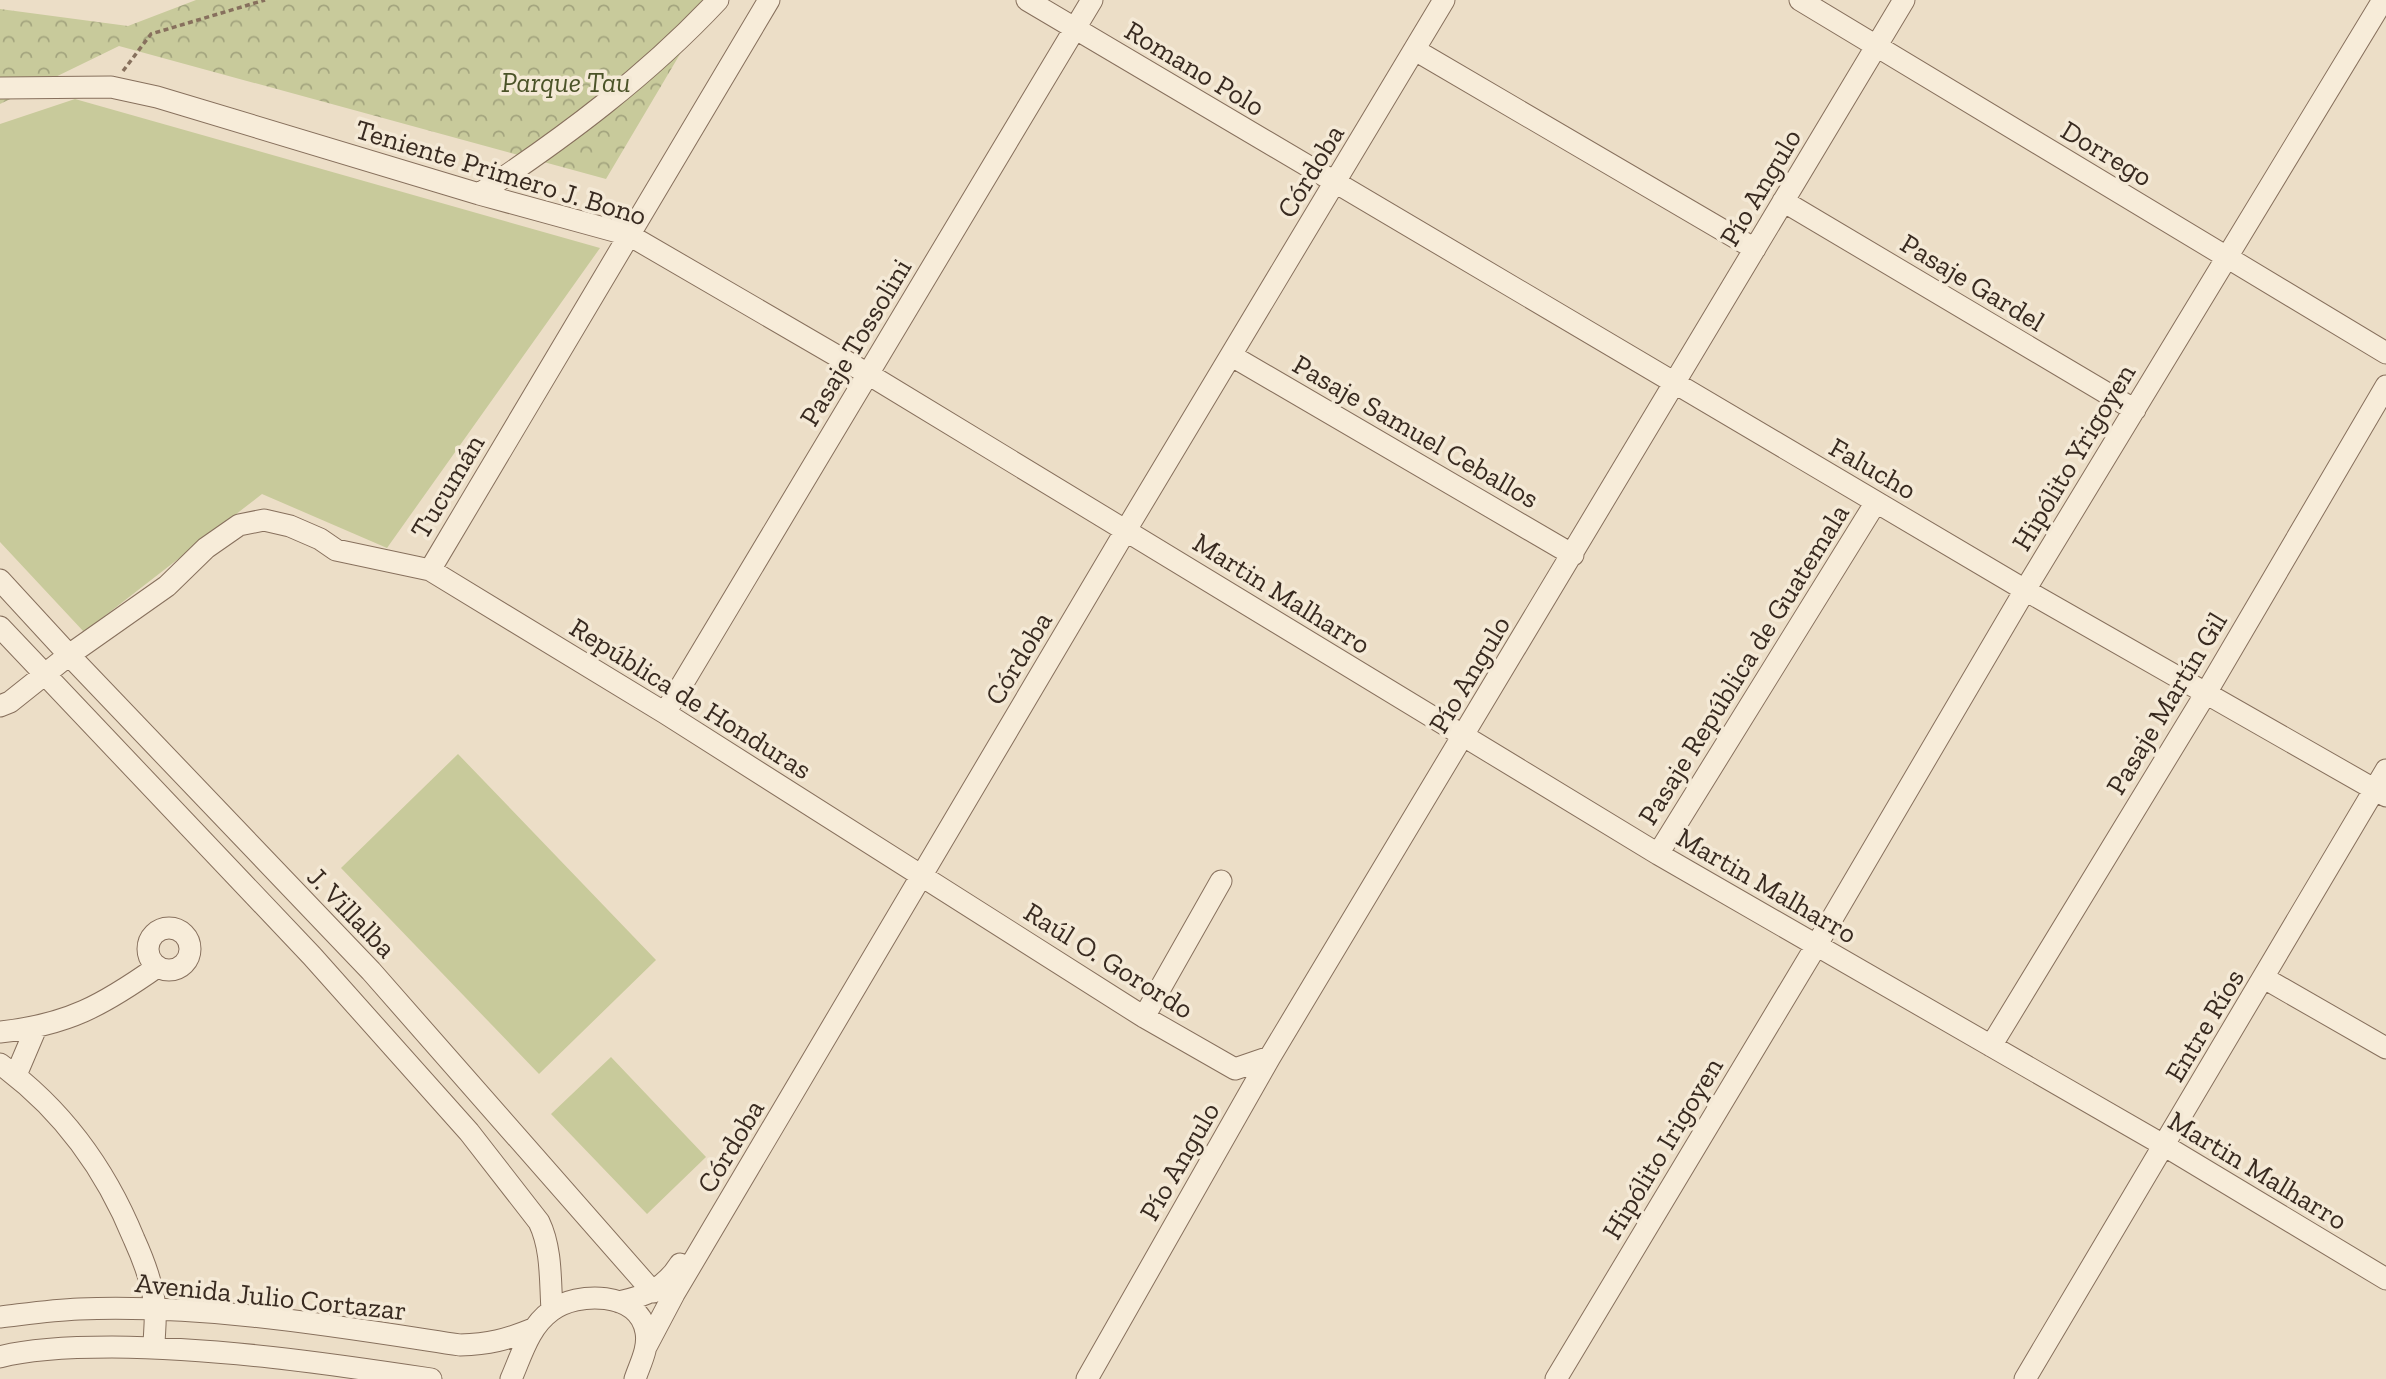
<svg xmlns="http://www.w3.org/2000/svg" width="2386" height="1379" font-family="'Zilla Slab',serif">
<defs>
<pattern id="forest-crowns" width="20" height="18" patternUnits="userSpaceOnUse" patternTransform="scale(1.75)"><rect width="20" height="18" fill="#c8ca9b"/><path d="M2 6a3 3 0 1 1 6 0M12 15a3 3 0 1 1 6 0" fill="none" stroke="#a3a47e"/></pattern>
</defs>
<rect width="100%" height="100%" fill="#ecdec7"/>
<path fill="#c8ca9b" d="M75,99l525,149 -213,300 -125,-54 -178,138 -84,-90v-418z
M458,754l198,206 -117,114 -198,-206z
M611,1057l95,100 -59,57 -96,-100z"/>
<path fill="url(#forest-crowns)" d="M196,0h516l-106,179 -487,-133 -119,58v-95l128,17z"/>
<g fill="none" stroke-linecap="round" stroke-linejoin="round">
<g stroke="#87705d" stroke-width="23">
<path id="minor" d="M1027,0l998,590 361,206
M1800,0l586,353
M1415,50l340,199
M0,88l111,-1 46,10 322,97 150,41 239,139 790,480 507,292 221,133
M479,194c86,-57 168,-118 239,-194
M1783,201l352,209
M1232,356l341,199
M430,570l339,-570
M0,580l69,75 302,316 282,321
M0,627l312,329 157,176 70,90c13,27 11,59 13,88
M0,706l10,-4 59,-47 98,-69 39,-38 33,-23 25,-5 26,6 30,13 16,11 94,20 235,143 479,304 91,52 35,-12
M665,713l427,-713
M1658,854l218,-352
M148 949a21 21 0 1 1 42 0a21 21 0 1 1-42 0Z
M2264,978l122,70
M1144,1017l77,-136
M0,1032c68,-7 103,-27 157,-65
M1991,1046l215,-353 180,-307
M0,1064c62,45 105,104 134,175 10,22 20,47 21,71 1,12 -1,25 -1,37
M16,1075l20,-47
M619,1302c27,-6 46,-14 61,-38
M0,1317c26,-3 53,-7 79,-8 128,-5 256,17 381,36 29,-1 46,-5 73,-16
M646,1347l28,-53 452,-764 318,-530
M0,1357c32,-9 79,-10 112,-10 107,1 213,16 319,32
M511,1379c11,-25 18,-52 40,-68 26,-20 88,-20 95,21 3,16 -6,32 -11,47
M1087,1379l183,-322 634,-1057
M1556,1379l260,-433 209,-356 358,-590
M2025,1379l361,-609"/>
</g>
<path stroke="#87705d" stroke-width="3.5" stroke-dasharray="5 3.5" stroke-linecap="butt" d="M123,71l28,-37 114,-34"/>
<use href="#minor" stroke="#f7ecd9" stroke-width="21"/>
</g>
<g text-anchor="middle" stroke-width="7" stroke-linejoin="round" paint-order="stroke">
<g font-size="28" fill="#382a20" stroke="#f4e9d6">
<text transform="translate(1195 68) rotate(31)" y="10">Romano Polo</text>
<text transform="translate(2107 153) rotate(31)" y="10">Dorrego</text>
<text transform="translate(1310 171) rotate(-59)" y="10">Córdoba</text>
<text transform="translate(501 172) rotate(17)" y="10">Teniente Primero J. Bono</text>
<text transform="translate(1760 187) rotate(-59)" y="10">Pío Angulo</text>
<text transform="translate(1973 282) rotate(31)" y="10">Pasaje Gardel</text>
<text transform="translate(855 342) rotate(-59)" y="10">Pasaje Tossolini</text>
<text transform="translate(1416 431) rotate(30)" y="10">Pasaje Samuel Ceballos</text>
<text transform="translate(2073 457) rotate(-59)" y="10">Hipólito Yrigoyen</text>
<text transform="translate(1873 468) rotate(30)" y="10">Falucho</text>
<text transform="translate(447 486) rotate(-59)" y="10">Tucumán</text>
<text transform="translate(1282 593) rotate(32)" y="10">Martin Malharro</text>
<text transform="translate(1018 658) rotate(-59)" y="10">Córdoba</text>
<text transform="translate(1743 664) rotate(-58)" y="10">Pasaje República de Guatemala</text>
<text transform="translate(1469 674) rotate(-59)" y="10">Pío Angulo</text>
<text transform="translate(691 698) rotate(32)" y="10">República de Honduras</text>
<text transform="translate(2166 703) rotate(-59)" y="10">Pasaje Martín Gil</text>
<text transform="translate(1767 885) rotate(30)" y="10">Martin Malharro</text>
<text transform="translate(352 912) rotate(46)" y="10">J. Villalba</text>
<text transform="translate(1109 960) rotate(32)" y="10">Raúl O. Gorordo</text>
<text transform="translate(2204 1025) rotate(-59)" y="10">Entre Ríos</text>
<text transform="translate(730 1146) rotate(-59)" y="10">Córdoba</text>
<text transform="translate(1662 1148) rotate(-59)" y="10">Hipólito Irigoyen</text>
<text transform="translate(1179 1161) rotate(-60)" y="10">Pío Angulo</text>
<text transform="translate(2258 1170) rotate(31)" y="10">Martin Malharro</text>
<text transform="translate(271 1296) rotate(6)" y="10">Avenida Julio Cortazar</text>
</g>
<g font-size="28" font-style="italic" fill="#4b5328" stroke="#f4e9d6">
<text x="566" y="92">Parque Tau</text>
</g>
</g>
</svg>
